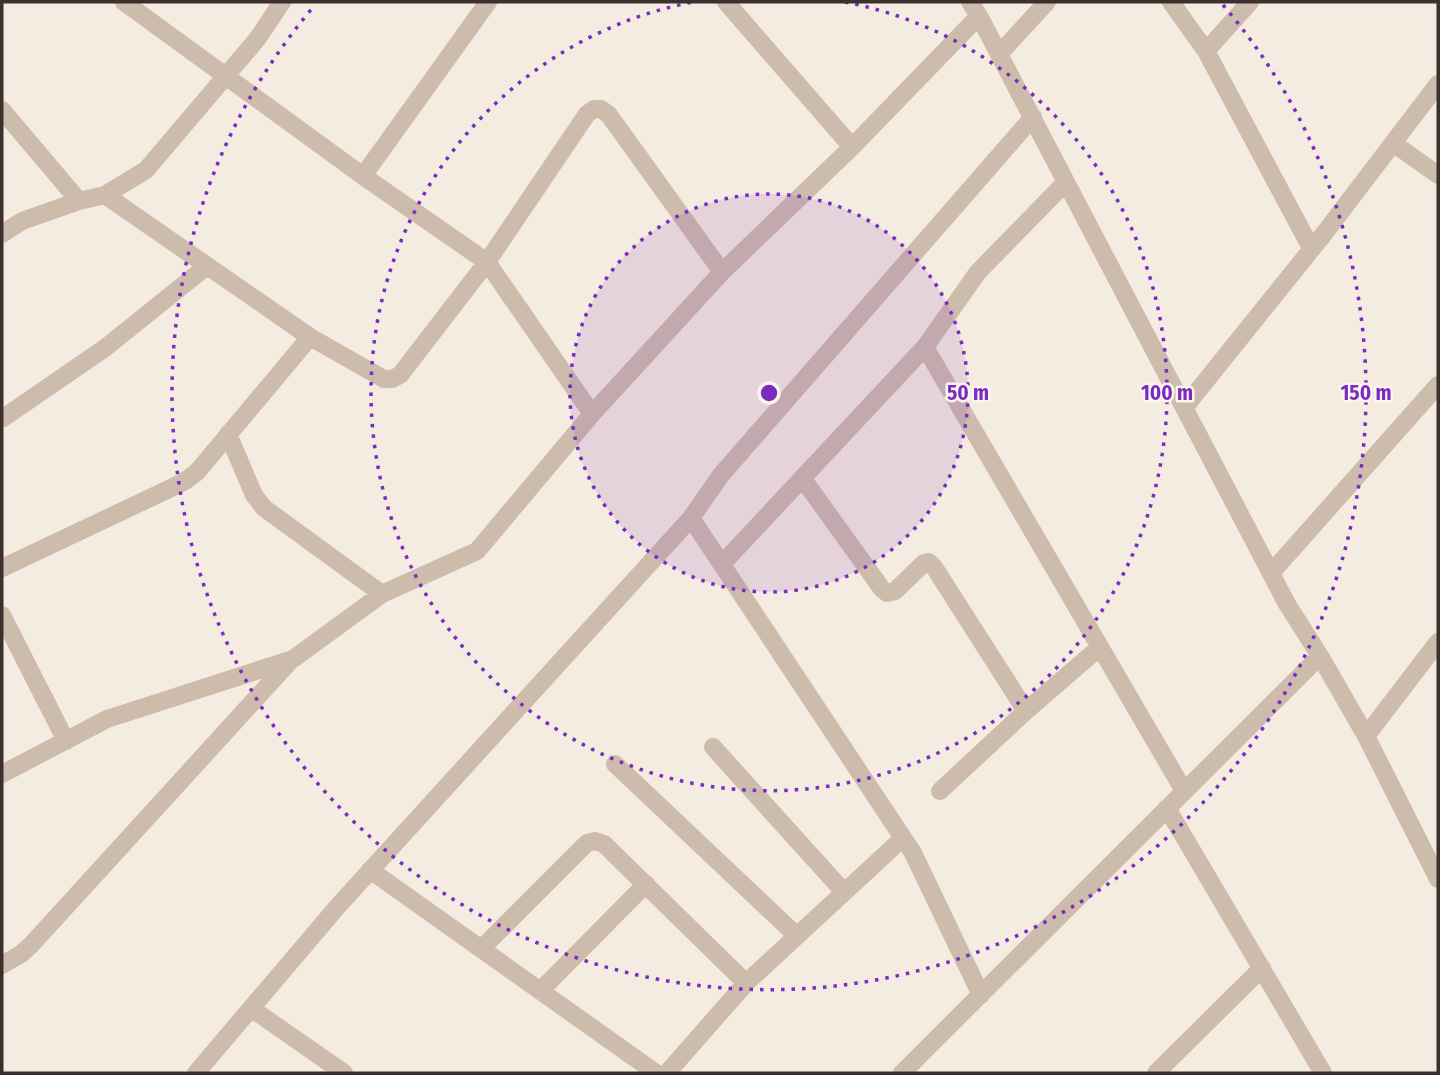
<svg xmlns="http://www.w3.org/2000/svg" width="1440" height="1075" font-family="'Fira Sans Condensed',sans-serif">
<rect width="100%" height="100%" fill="#f4ebe1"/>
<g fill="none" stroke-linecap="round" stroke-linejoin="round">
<path stroke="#cdbbac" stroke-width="18" d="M124,2l239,174 124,86 105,152
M726,2l126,145
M970,2l9,14 308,588 33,52 46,80 72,143
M1171,2l35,49 105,197
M1206,51l44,-49
M999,54l48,-52
M2,110l77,91
M1393,143l45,32
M363,176l125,-174
M105,195l205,142 74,42h8l8,-4 87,-113 100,-148 7,-5h7l8,6 113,157
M2,234l20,-13 57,-20 26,-6 41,-25 112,-132 24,-36
M925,347l259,444
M1184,408l139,-173 115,-151
M3,418l102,-70 102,-82
M228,434l26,61 10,13 118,86
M803,479l79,110 5,4 8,-2 29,-28 5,-1 5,5 92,144
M691,518l222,335 68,142
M722,564l203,-217 53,-75 88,-90
M2,568l167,-79 16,-8 12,-9 113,-135
M1271,573l167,-188
M2,615l64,126
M1366,736l72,-94
M713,747l131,145
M615,764l182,172
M2,774l105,-55 186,-60 89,-65 95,-43 115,-137 130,-142 130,-125 127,-131
M940,791l86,-80 74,-64
M1167,808l156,265
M370,870l286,203
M481,949l106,-106 8,-2 9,3 142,139
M2,965l19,-11 10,-9 261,-286
M540,991l106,-107
M252,1009l92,64
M196,1073l142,-167 353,-388 30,-43 312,-358
M667,1073l79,-90 157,-145
M902,1073l418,-417
M1156,1073l106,-105"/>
</g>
<circle cx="769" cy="393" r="199" fill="#7b2cbf" fill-opacity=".12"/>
<g fill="none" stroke="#7b2cbf" stroke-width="3.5" stroke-dasharray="3.5 7">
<circle cx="769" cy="393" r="199"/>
<path d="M845 2A398 398 0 1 1 693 2"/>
<path d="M1223 5A597 597 0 1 1 315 5"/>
</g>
<circle cx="769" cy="393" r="10" fill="#7b2cbf" stroke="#fbf5ee" stroke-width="3.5"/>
<g font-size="21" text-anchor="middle" font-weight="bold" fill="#7b2cbf" stroke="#fbf5ee" stroke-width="5" stroke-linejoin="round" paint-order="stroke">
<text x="968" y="400">50 m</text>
<text x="1167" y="400">100 m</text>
<text x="1366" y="400">150 m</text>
</g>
<rect width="1440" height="1075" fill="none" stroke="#3b302b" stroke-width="7"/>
</svg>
